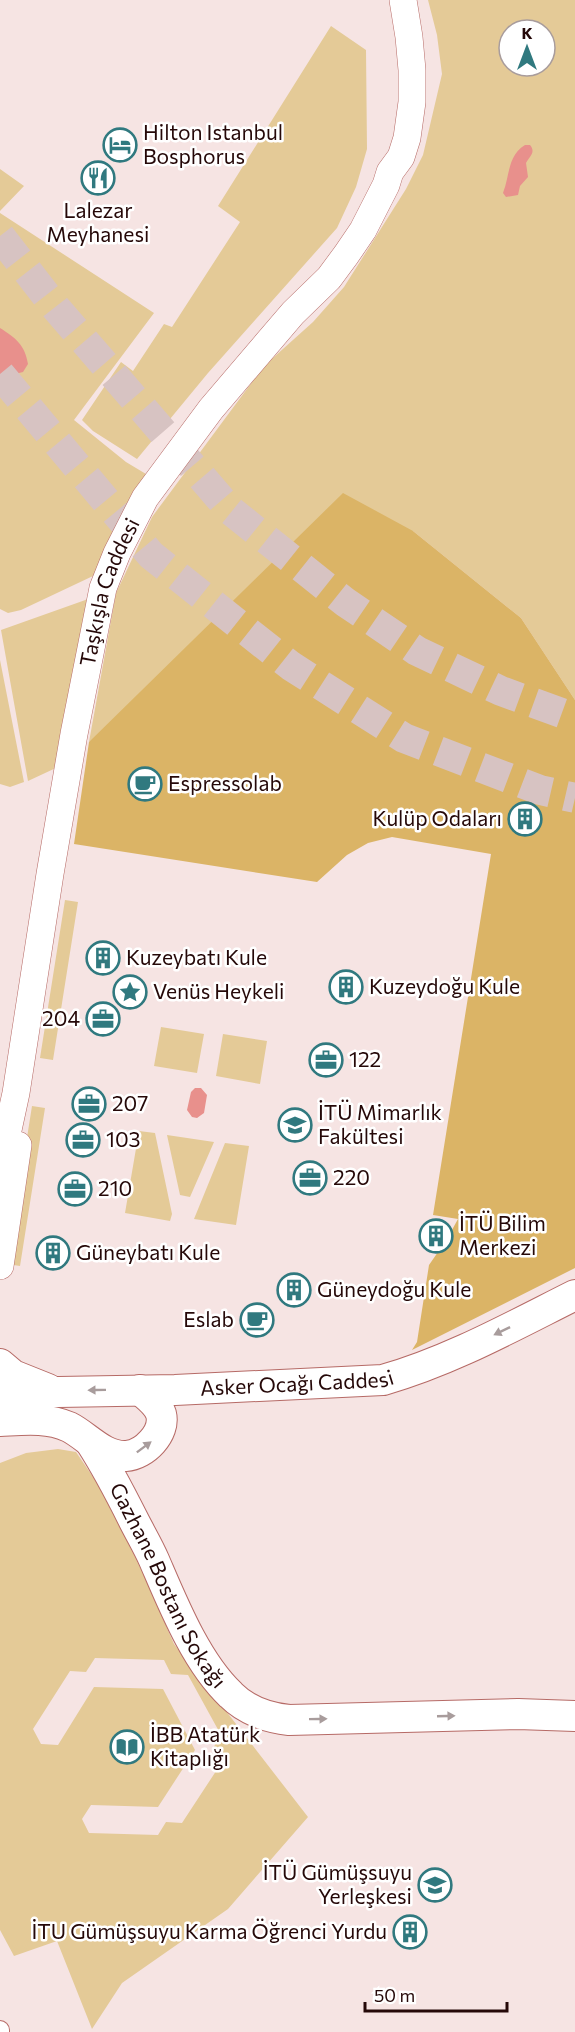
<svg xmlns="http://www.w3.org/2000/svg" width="575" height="2032" font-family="Commissioner,sans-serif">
<rect width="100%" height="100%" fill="#f6e4e3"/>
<path fill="#e4ca97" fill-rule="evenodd" d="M428,0h147v700l-54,-82 -108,-87 -324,211 27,-149 36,-76 112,-151 49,-44 31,-35 62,-98 17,-34 19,-81 -5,-39zM509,30h36v36h-36z
M331,26l35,24 1,99 -11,38 -19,41 -129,145 -71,86 -44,-28 -11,-11 39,-58 12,9 31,-47 8,3 68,-105 -22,-16z
M0,169l24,17 -24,25z
M0,213l154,100 -80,107 52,42 20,12 -53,102 -72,34 -13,3 -8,-4z
M91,598l-33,169 -30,14 -27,-151z
M0,660l24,122 -14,5 -10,-3z
M65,900l13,2 -25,158 -13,-2z
M161,1027l43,7 -7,39 -43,-7z
M223,1034l44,7 -7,43 -44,-8z
M32,1106l13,2 -25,158 -13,-2z
M139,1131l16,2 17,81 -2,7 -45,-8z
M167,1135l47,7 -24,55 -10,-2z
M225,1143l24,3 -13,79 -42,-6z
M58,1449l18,3 26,38 40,81 32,73 134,173 -80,92 -106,74 -30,46 -35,-88 -43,15 -14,-26v-467l26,-10zM95,1658l69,2 7,14 17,1 33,60 -9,15 8,15 -38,58 -16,-1 -8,13 -69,-2 -7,-14 9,-14 67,2 37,-57 -32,-61 -69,-2 -36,58 -17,-1 -8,-15 37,-58 16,1z"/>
<path fill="#dbb466" d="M343,493l70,38 108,87 54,82v568l-163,82 5,-8 12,-77 18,-26 11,-20 -25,-4 58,-361 -99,-17 -24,6 -21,12 -30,27 -243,-38 15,-102z"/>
<path fill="#e8908c" d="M525,145h5c6,7 0,11 -4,18l2,14 -8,9 -2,9 -12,2 -3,-4c7,-17 4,-37 22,-48z
M0,328c16,10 25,17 28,36l-5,8 -20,5 -3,-3z
M195,1088h6l6,7 -3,18 -7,5 -5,-1 -5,-7 4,-18z"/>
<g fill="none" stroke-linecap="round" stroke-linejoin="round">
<path stroke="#d7c3c2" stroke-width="30" stroke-dasharray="30 15" stroke-linecap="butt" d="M0,236l56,72 174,202 115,92 72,49 84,40 74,27
M0,374l151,181 140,111 113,72 136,52 35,8"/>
<g stroke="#b66a66" stroke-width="20">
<path id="street" d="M0,2030v2"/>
</g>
<g stroke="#b66a66" stroke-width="28">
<g id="secondary">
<path id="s1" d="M0,1167l16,-74 34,-219 24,-140 29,-146 14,-35 28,-55 66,-89 82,-96 36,-35 17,-23 17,-25 23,-45 4,-13 11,-15 6,-19 5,-36v-32l-3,-33 -6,-37"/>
<path d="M0,1266l18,-121"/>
</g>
</g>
<g stroke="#b66a66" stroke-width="32">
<g id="primary">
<path d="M0,1364l13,11 35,14"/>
<path id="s2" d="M0,1393l175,-3 208,-10c67,-19 130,-54 192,-85"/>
<path d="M0,1421c23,-1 47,-4 69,6 18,9 34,30 57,29 18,-1 40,-23 35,-42 -3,-10 -13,-17 -21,-24"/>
<path id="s3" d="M91,1443c16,25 29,50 42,76 7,14 15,27 21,41 19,44 42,102 77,135 15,15 37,23 58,25l229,-6 57,2"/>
</g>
</g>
<use href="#street" stroke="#fff" stroke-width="18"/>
<use href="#secondary" stroke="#fff" stroke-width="27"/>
<use href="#primary" stroke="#fff" stroke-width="30"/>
</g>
<defs><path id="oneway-solid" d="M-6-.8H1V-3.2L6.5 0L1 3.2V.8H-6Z" transform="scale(1.5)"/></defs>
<g fill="#a89c9c">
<use href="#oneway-solid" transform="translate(502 1331) rotate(154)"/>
<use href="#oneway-solid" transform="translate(97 1390) rotate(179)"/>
<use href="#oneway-solid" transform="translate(144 1447) rotate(-37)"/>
<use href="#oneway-solid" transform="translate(446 1716) rotate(-2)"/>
<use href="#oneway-solid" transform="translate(318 1719) rotate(-1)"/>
</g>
<defs>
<g id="hotel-ring" transform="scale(1.725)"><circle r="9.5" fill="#fff" stroke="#30797f" stroke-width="1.5"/><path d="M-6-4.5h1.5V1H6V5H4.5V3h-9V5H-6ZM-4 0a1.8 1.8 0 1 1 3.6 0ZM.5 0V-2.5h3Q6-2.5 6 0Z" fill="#30797f"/></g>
<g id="restaurant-ring" transform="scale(1.725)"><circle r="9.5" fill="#fff" stroke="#30797f" stroke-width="1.5"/><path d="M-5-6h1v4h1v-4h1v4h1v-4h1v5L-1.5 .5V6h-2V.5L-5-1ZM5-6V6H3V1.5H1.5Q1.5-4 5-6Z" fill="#30797f"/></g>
<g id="cafe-ring" transform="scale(1.725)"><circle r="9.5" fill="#fff" stroke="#30797f" stroke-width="1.5"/><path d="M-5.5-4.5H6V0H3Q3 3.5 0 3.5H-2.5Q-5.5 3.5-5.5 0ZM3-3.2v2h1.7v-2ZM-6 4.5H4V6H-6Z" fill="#30797f"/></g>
<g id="building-ring" transform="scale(1.725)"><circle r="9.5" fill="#fff" stroke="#30797f" stroke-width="1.5"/><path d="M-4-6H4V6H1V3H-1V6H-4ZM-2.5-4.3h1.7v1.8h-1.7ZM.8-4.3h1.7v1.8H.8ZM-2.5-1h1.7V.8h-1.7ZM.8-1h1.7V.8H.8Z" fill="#30797f"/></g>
<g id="sight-ring" transform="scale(1.725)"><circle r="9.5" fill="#fff" stroke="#30797f" stroke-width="1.5"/><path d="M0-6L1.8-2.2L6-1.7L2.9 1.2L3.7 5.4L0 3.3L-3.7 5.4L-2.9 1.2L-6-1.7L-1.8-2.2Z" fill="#30797f"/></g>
<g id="office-ring" transform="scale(1.725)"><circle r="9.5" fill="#fff" stroke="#30797f" stroke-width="1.5"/><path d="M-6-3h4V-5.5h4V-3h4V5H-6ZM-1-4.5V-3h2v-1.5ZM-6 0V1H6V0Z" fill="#30797f"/></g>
<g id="university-ring" transform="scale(1.725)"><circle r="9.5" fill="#fff" stroke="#30797f" stroke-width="1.5"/><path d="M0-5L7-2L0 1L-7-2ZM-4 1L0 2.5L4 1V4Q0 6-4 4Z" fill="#30797f"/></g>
<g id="library-ring" transform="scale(1.725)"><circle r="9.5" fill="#fff" stroke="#30797f" stroke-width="1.5"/><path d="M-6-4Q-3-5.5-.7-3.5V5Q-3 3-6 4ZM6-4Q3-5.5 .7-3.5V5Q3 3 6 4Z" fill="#30797f"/></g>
</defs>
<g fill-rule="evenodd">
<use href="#hotel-ring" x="120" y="145"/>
<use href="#restaurant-ring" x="98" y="178"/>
<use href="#cafe-ring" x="145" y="784"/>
<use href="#building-ring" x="525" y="819"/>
<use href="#building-ring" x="103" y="958"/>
<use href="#building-ring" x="346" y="987"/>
<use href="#sight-ring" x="130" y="992"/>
<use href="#office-ring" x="103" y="1019"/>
<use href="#office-ring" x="326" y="1060"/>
<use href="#office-ring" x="89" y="1104"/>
<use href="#university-ring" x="295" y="1125"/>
<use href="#office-ring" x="83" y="1140"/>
<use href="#office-ring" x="310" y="1178"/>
<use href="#office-ring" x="75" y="1189"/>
<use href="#building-ring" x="436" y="1236"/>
<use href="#building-ring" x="53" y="1253"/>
<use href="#building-ring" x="294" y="1290"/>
<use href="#cafe-ring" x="257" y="1320"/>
<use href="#library-ring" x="127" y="1747"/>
<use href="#university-ring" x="435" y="1885"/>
<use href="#building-ring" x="410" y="1932"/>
</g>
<g text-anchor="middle" stroke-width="5" stroke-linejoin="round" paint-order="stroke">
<g font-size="21" fill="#250808" stroke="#fff" text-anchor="start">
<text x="143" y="140">Hilton Istanbul<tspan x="143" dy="24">Bosphorus</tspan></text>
<text x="98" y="218" text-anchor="middle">Lalezar<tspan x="98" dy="24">Meyhanesi</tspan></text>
<text x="168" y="791">Espressolab</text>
<text x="502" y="826" text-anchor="end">Kulüp Odaları</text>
<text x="126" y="965">Kuzeybatı Kule</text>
<text x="369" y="994">Kuzeydoğu Kule</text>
<text x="153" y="999">Venüs Heykeli</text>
<text x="80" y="1026" text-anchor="end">204</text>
<text x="349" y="1067">122</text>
<text x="112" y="1111">207</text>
<text x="318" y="1120">İTÜ Mimarlık<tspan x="318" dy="24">Fakültesi</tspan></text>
<text x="106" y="1147">103</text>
<text x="333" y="1185">220</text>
<text x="98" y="1196">210</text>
<text x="459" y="1231">İTÜ Bilim<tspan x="459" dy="24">Merkezi</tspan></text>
<text x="76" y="1260">Güneybatı Kule</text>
<text x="317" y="1297">Güneydoğu Kule</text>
<text x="234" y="1327" text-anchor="end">Eslab</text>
<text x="150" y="1742">İBB Atatürk<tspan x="150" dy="24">Kitaplığı</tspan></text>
<text x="412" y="1880" text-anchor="end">İTÜ Gümüşsuyu<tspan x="412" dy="24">Yerleşkesi</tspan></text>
<text x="387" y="1939" text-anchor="end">İTU Gümüşsuyu Karma Öğrenci Yurdu</text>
</g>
<g font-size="21" fill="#250808" stroke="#fff">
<text dy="7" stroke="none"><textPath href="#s1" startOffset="586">Taşkışla Caddesi</textPath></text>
<text dy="7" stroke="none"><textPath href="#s2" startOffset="297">Asker Ocağı Caddesi</textPath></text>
<text dy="7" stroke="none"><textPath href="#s3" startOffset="162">Gazhane Bostanı Sokağı</textPath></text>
</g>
</g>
<g transform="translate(527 48)"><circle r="28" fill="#ffffff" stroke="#a89c9c" stroke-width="1.5"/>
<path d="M0-4.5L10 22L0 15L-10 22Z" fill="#30797f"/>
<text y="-9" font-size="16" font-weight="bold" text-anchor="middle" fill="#250808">K</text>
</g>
<path d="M365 2002v9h142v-9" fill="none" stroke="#250808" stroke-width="3"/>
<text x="374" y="2002" font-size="18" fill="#250808" stroke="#ffffff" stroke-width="4.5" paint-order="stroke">50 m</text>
</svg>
